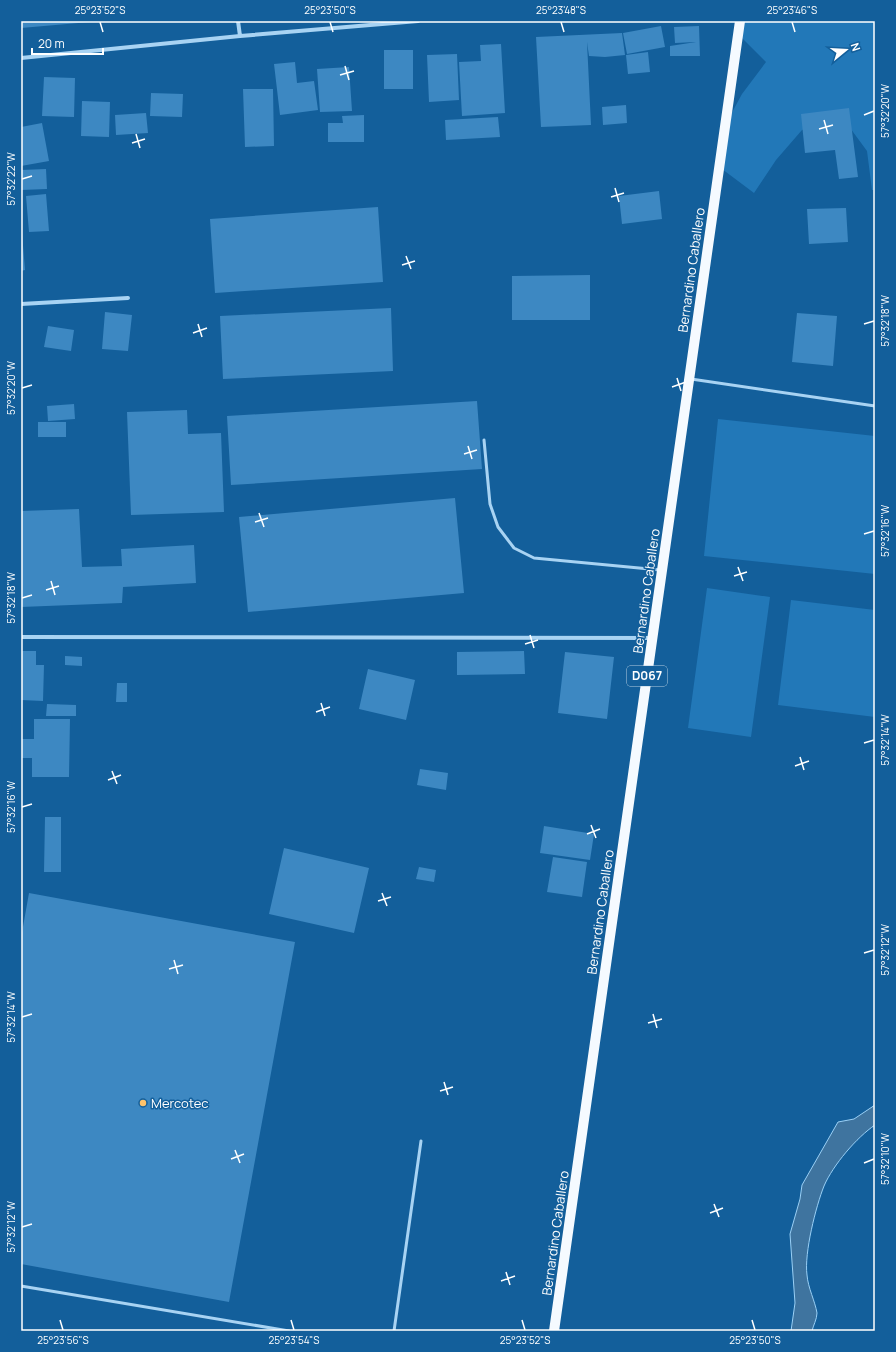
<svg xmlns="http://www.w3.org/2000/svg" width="896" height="1352" font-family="Manrope,sans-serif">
<rect width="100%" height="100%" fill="#135f9b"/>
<path fill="#2278b8" d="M740,21h135v169h-3l-5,-39 -25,-34 -40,13 -26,30 -22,33 -32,-24 1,-40 19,-35 24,-32 -26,-26z
M718,419l157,17v138l-171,-18z
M707,588l63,9 -19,140 -63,-9z
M791,600l84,10v107l-97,-12z"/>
<path fill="#3f749f" stroke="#9ad0f6" d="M875,1105v20c-18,12 -42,40 -51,61 -8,20 -20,67 -17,89 1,13 8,26 10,38 0,6 -4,13 -5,18h-21l4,-28 -5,-69 10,-35 2,-14 36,-63 16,-3z"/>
<path fill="#3d88c2" d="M21,21h69v1l-69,6z
M661,26l4,21 -38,7 -4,-21z
M699,26l1,30h-30v-10l26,-4 -21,1 -1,-16z
M622,33l3,22 -20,2 -16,-1 -2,-14 4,83 -50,2 -5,-90z
M501,44l4,69 -43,3 -3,-54 22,-1 -1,-16z
M384,50h29v39h-29z
M648,52l2,20 -22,2 -2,-19z
M457,54l2,46 -30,2 -2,-47z
M295,62l2,21 17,-2 4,29 -38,5 -6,-51z
M349,67l3,44 -32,1 -3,-43z
M44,77l31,1 -1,39 -32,-1z
M243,89h30l1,57 -29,1z
M151,93l32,1 -1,23 -32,-1z
M82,101l28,1 -1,35 -28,-1z
M626,105l1,18 -24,2 -1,-18z
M849,108l9,69 -19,2 -4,-29 -30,3 -4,-39z
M146,113l2,20 -32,2 -1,-20z
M364,115v27h-36v-19h15l-1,-7z
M498,117l2,20 -54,3 -1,-20z
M42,123l7,38 -28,5v-39z
M46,169l1,20 -26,1v-20z
M659,191l3,28 -40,5 -3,-28z
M46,194l3,37 -20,1 -3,-36z
M378,207l5,75 -168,11 -5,-74z
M846,208l2,34 -39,2 -2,-35z
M21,221l4,49 -4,1z
M590,275v45h-78v-44z
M391,308l2,63 -170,8 -3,-63z
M105,312l27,3 -4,36 -26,-2z
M797,313l40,3 -4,50 -41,-4z
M48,326l26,4 -3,21 -27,-4z
M477,401l5,68 -251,16 -4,-69z
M74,404l1,15 -27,2 -1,-15z
M187,410l1,24 33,-1 3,79 -93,3 -4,-103z
M38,422h28v15h-28z
M455,498l9,95 -216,19 -9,-95z
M79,509l3,58 40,-1 -1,-17 73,-4 2,38 -73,4 -1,16 -101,4v-96z
M21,651h15v14h8l-1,36 -22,-1z
M524,651l1,23 -68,1v-23z
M565,652l49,5 -7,62 -49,-6z
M65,656l17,1v9l-17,-1z
M368,669l47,11 -9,40 -47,-11z
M117,683h10v19h-11z
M47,704l29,1v11h-30z
M34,719h36l-1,58h-37v-19h-11v-19h13z
M420,769l28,4 -2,17 -29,-5z
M45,817h16v55h-17z
M544,826l50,8 -4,26 -50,-7z
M284,848l85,20 -15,65 -85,-19z
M553,857l34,5 -5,35 -35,-5z
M419,867l17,3 -2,12 -18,-3z
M29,893l266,49 -66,360 -208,-38v-326z"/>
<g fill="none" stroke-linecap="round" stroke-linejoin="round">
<path stroke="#a8d3f3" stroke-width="3" d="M691,379l184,27
M484,440l6,64 8,23 16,21 20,10 126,12
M21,1286l268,45
M394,1331l27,-190"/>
<path stroke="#a8d3f3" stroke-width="4" d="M238,21l2,15
M21,58l219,-22 178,-15
M21,304l107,-6
M21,637l632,1"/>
<path stroke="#f5faff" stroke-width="10" d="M554,1331l186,-1310"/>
</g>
<path fill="none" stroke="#fff" stroke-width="1.5" d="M100,22l3,10M330,22l3,10M561,22l3,10M792,22l3,10M345,66l4,14M340,75l14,-4M864,115l10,-4M824,120l4,14M819,129l14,-4M136,134l4,14M132,143l13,-4M22,179l10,-3M615,188l4,14M611,197l13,-4M406,256l5,13M402,265l13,-4M198,324l4,13M864,324l10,-3M193,333l14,-5M677,378l4,13M672,387l14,-5M22,388l10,-3M468,446l4,13M464,454l13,-4M259,513l5,14M255,522l13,-4M864,534l10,-3M738,567l5,14M734,576l13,-4M51,581l4,14M46,590l13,-4M22,598l10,-3M530,635l4,13M525,644l13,-4M321,703l4,13M316,712l14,-5M864,743l10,-3M800,757l4,13M795,766l14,-5M112,771l5,13M108,780l13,-5M22,807l10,-3M591,825l5,13M587,834l13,-5M382,893l5,13M378,901l13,-4M864,953l10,-3M174,960l4,14M169,969l14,-4M653,1014l4,14M22,1017l10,-3M648,1023l14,-4M444,1082l4,13M440,1091l13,-4M235,1150l5,13M231,1159l13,-5M864,1163l10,-4M714,1204l5,13M710,1213l13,-5M22,1227l10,-3M506,1272l4,13M501,1281l14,-5M60,1320l3,10M291,1320l3,10M522,1320l3,10M752,1320l3,10"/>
<circle fill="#ffc36b" stroke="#135f9b" stroke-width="1.5" cx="143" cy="1103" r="4"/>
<g text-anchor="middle" stroke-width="3" stroke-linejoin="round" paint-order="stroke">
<rect fill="#135f9b" stroke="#b8cfe1" stroke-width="1" x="627" y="666" width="40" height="20" rx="3"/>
<g font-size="12" font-weight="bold" fill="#fff">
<text x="647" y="680">D067</text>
</g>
<g font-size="13" fill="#fff" stroke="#135f9b">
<text transform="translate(691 270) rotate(-82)" y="5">Bernardino Caballero</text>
<text transform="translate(646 591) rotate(-82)" y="5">Bernardino Caballero</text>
<text transform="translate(600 912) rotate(-82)" y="5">Bernardino Caballero</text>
<text transform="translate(555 1233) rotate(-82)" y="5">Bernardino Caballero</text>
</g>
<g font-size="13" fill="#fff" stroke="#135f9b" text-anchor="start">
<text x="151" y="1108">Mercotec</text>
</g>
</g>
<rect width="896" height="1352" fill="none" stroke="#135f9b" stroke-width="44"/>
<g transform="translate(846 50) rotate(72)" stroke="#135f9b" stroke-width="3" paint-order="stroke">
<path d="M0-3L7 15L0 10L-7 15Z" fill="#ffffff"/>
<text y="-6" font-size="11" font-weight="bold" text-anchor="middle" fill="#ffffff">N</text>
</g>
<path d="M32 48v6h71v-6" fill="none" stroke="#ffffff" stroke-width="2"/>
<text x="38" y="48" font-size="12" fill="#ffffff" stroke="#135f9b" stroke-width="3" paint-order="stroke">20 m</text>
<rect x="22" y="22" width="852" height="1308" fill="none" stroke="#fff" stroke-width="1.5"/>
<g font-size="10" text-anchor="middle" fill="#fff">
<text x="100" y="14">25°23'52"S</text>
<text x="330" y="14">25°23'50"S</text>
<text x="561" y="14">25°23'48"S</text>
<text x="792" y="14">25°23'46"S</text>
<text transform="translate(885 111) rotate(-90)" y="4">57°32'20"W</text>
<text transform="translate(11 179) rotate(-90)" y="4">57°32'22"W</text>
<text transform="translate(885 321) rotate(-90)" y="4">57°32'18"W</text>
<text transform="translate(11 388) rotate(-90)" y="4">57°32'20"W</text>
<text transform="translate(885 531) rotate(-90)" y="4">57°32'16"W</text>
<text transform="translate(11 598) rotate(-90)" y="4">57°32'18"W</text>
<text transform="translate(885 740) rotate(-90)" y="4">57°32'14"W</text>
<text transform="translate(11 807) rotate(-90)" y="4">57°32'16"W</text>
<text transform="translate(885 950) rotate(-90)" y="4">57°32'12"W</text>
<text transform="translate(11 1017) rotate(-90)" y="4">57°32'14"W</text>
<text transform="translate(885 1159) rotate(-90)" y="4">57°32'10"W</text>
<text transform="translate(11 1227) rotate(-90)" y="4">57°32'12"W</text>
<text x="63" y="1344">25°23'56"S</text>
<text x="294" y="1344">25°23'54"S</text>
<text x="525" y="1344">25°23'52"S</text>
<text x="755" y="1344">25°23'50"S</text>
</g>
</svg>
